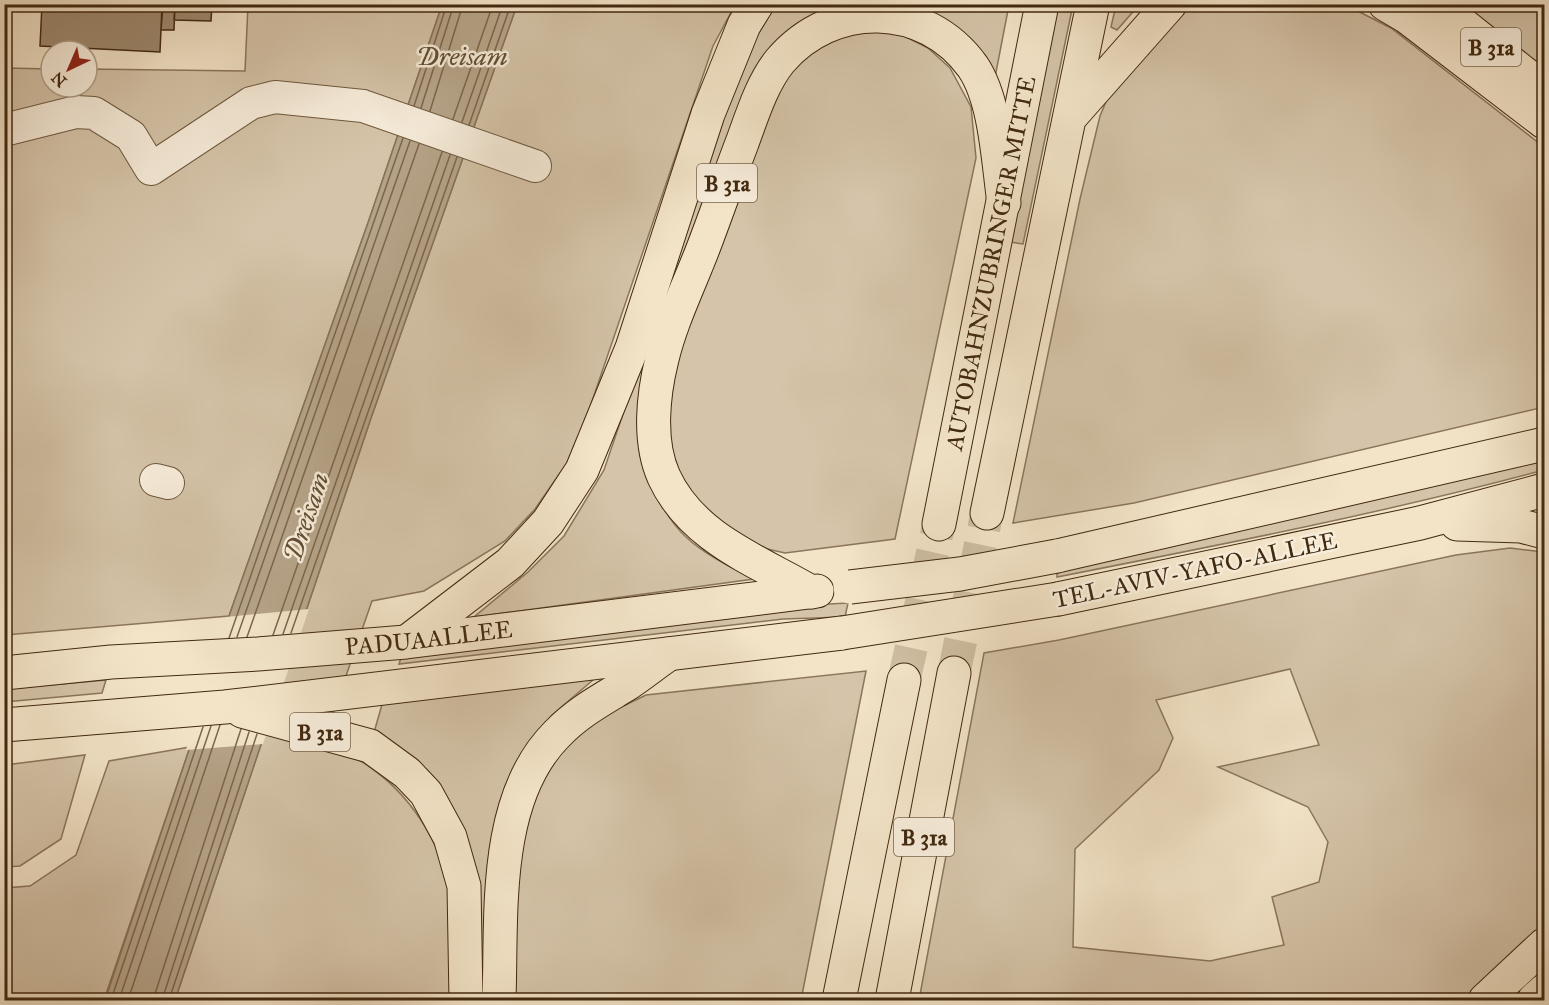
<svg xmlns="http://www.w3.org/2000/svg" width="1549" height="1005" font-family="'IM FELL Great Primer',serif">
<rect width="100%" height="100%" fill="#f3e4c8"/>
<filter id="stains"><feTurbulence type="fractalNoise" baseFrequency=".00333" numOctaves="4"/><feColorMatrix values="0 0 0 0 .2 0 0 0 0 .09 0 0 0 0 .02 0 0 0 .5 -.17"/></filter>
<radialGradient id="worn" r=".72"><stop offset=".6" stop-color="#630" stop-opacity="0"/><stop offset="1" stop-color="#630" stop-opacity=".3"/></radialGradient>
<path fill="#d5c4a9" stroke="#8b765c" stroke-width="1.5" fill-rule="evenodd" d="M248,5h194l-73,215 -140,396 -224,19v-567l46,1v18h36v-18l158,2z
M517,5h218l-22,41 -126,370 -20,47 -32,46 -30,32 -81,50 -52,10 -51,147c13,4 31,8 43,15 45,29 78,79 86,132 5,34 2,71 3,105h-278l196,-582z
M775,5h80l-87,50 -123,413c27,68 46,79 109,111l-280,38 54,-45 36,-36 40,-66 130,-382 22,-50z
M899,5h110l-17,88z
M1053,5h20l-50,239 -13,-2z
M1116,5h23l-22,25 -6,-3z
M1185,5h161l45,23 153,119v260l-410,96 -121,20 67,-324 20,-83 13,-31z
M1462,5h82v64z
M848,30l50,3 30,15 22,20 21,39 5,51 -81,381 -110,14 -27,-6 -21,-9 -50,-45 -19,-49 5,-75 72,-208 45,-98z
M1544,456v14c-160,43 -324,75 -487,107v-13z
M1510,548l34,4v371l-78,77h-547l65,-347 75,-13 397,-85zM1290,669l29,76 -101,22 90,40 20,35 -9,40 -47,15 12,48 -74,16 -137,-14 2,-98 84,-79 14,-32 -17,-38z
M848,603l-3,14 -62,2 -384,45 4,-12 386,-46z
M866,671l-65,329h-289l4,-124 10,-67 13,-33 45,-51 62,-30z
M600,674l-48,41 -25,29 -22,44 -18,212h-12v-102l-102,-162 10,-35z
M106,680l-4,13 -97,9v-13z
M190,747l-86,253h-85l-14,-13 -1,-99 26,-2 46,-31 33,-94z
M85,755l-24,84 -41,27 -15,1v-102z"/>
<path fill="#b6a489" stroke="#877359" stroke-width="1.5" d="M442,5h75l-146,413 -196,582h-70l85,-253 39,-131 140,-396z"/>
<path fill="#f3e4c8" d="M309,609l-46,135 -77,6 40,-133z"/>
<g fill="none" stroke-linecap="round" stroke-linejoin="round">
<path stroke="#7c664c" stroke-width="1.5" d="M414,106l33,-102
M421,108l33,-104
M430,111l33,-107
M453,119l40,-115
M462,122l41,-118
M469,125l42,-121
M291,633l166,-476
M283,634l167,-479
M273,635l169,-483
M237,637l173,-496
M247,637l172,-493
M229,638l174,-500
M111,1000l92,-273
M119,1000l92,-274
M128,1000l92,-275
M153,1000l88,-271
M162,1000l87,-268
M169,1000l88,-266"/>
</g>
<path fill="#9e8a70" stroke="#412910" stroke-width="1.5" d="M42,4l120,2 -2,46 -120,-6z
M163,4h12l-1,26h-13z
M175,4h37l-1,17 -37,-1z"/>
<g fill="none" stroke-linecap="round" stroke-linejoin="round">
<path stroke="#cfbfa3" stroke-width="33" stroke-dasharray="33 16" stroke-linecap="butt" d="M954,673l33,-160
M904,680l35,-156"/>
<g stroke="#6e583e" stroke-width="34">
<path id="minor" d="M4,130l72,-18 18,1 37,23 20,33 100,-66 24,-6 88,9 172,60
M156,480l12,3"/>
</g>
<g stroke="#412910" stroke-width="35">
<g id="highway">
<path d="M1385,4l22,13 137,105"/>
<path d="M1437,4l107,85"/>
<path d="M1073,114l97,-110"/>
<path d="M987,513l106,-509"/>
<path id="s1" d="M939,524l103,-520"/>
<path d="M1457,524l64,2 23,6"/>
<path d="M1057,556l487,-112"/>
<path d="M811,592c-53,-31 -119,-54 -147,-115 -16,-35 -11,-82 -2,-118 9,-38 28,-76 42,-113 13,-34 25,-69 38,-103 10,-27 20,-60 38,-82 52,-61 145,-61 193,6 23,34 25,95 31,136"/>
<path d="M1058,599l362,-76 124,-33"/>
<path d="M408,641l102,-78 38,-41 34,-52 50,-122 76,-234 36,-89 13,-21"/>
<path id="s2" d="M4,673l107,-11 147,-8 148,-12 411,-51"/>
<path d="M242,711l128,35 37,27 19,20 24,44 14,49 2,114"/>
<path d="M4,725l221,-18 617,-74"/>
<path d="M499,1000c3,-85 -7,-201 58,-266 20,-21 44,-34 67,-48 16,-10 30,-22 45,-32"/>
<path d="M839,1000l65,-320"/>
<path d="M892,1000l62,-327"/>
<path d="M1485,1000l59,-55"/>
<path d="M1534,1000l10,-9"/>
</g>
</g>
<use href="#minor" stroke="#f7eddb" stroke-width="32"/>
<use href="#highway" stroke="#f3e4c8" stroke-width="33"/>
<g stroke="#412910" stroke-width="35" stroke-linecap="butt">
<path id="highway-bridge" d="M850,587l110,-13 97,-18
M842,633l216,-34"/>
</g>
<use href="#highway-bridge" stroke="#f3e4c8" stroke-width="33"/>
</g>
<g text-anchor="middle" stroke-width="5" stroke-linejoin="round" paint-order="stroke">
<g fill="#f7eddb" stroke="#78644d" stroke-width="1.5">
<rect x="1461" y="28" width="60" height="38" rx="4.5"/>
<rect x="697" y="164" width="60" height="38" rx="4.5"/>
<rect x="290" y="713" width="60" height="38" rx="4.5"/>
<rect x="894" y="818" width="60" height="38" rx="4.5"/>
</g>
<g font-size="22" font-weight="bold" fill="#412910">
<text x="1491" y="55">B 31a</text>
<text x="727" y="191">B 31a</text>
<text x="320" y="740">B 31a</text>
<text x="924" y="845">B 31a</text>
</g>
<g font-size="24" fill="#412910" stroke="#f7eddb">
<text dy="8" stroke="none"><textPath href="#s1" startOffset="266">AUTOBAHNZUBRINGER MITTE</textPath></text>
<text transform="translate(1195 570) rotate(-12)" y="8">TEL-AVIV-YAFO-ALLEE</text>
<text dy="8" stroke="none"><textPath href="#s2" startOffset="426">PADUAALLEE</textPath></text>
</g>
<g font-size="26" font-style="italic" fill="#644e34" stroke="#f7eddb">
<text x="462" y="65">Dreisam</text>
<text transform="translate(306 517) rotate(-71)" y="9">Dreisam</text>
</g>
</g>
<rect width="1549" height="1005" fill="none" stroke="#f3e4c8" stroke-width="24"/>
<rect x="6" y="6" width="1537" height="993" fill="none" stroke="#412910" stroke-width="3"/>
<rect x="12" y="12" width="1525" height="981" fill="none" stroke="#412910" stroke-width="1.5"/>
<g transform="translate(69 69) rotate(224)"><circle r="28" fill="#f7eddb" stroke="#ae9f8a" stroke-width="1.5"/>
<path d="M0-4.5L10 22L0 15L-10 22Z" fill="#8f2418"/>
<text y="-9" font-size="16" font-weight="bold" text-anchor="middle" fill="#412910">N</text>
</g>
<rect width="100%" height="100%" filter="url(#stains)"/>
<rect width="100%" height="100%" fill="url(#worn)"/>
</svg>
